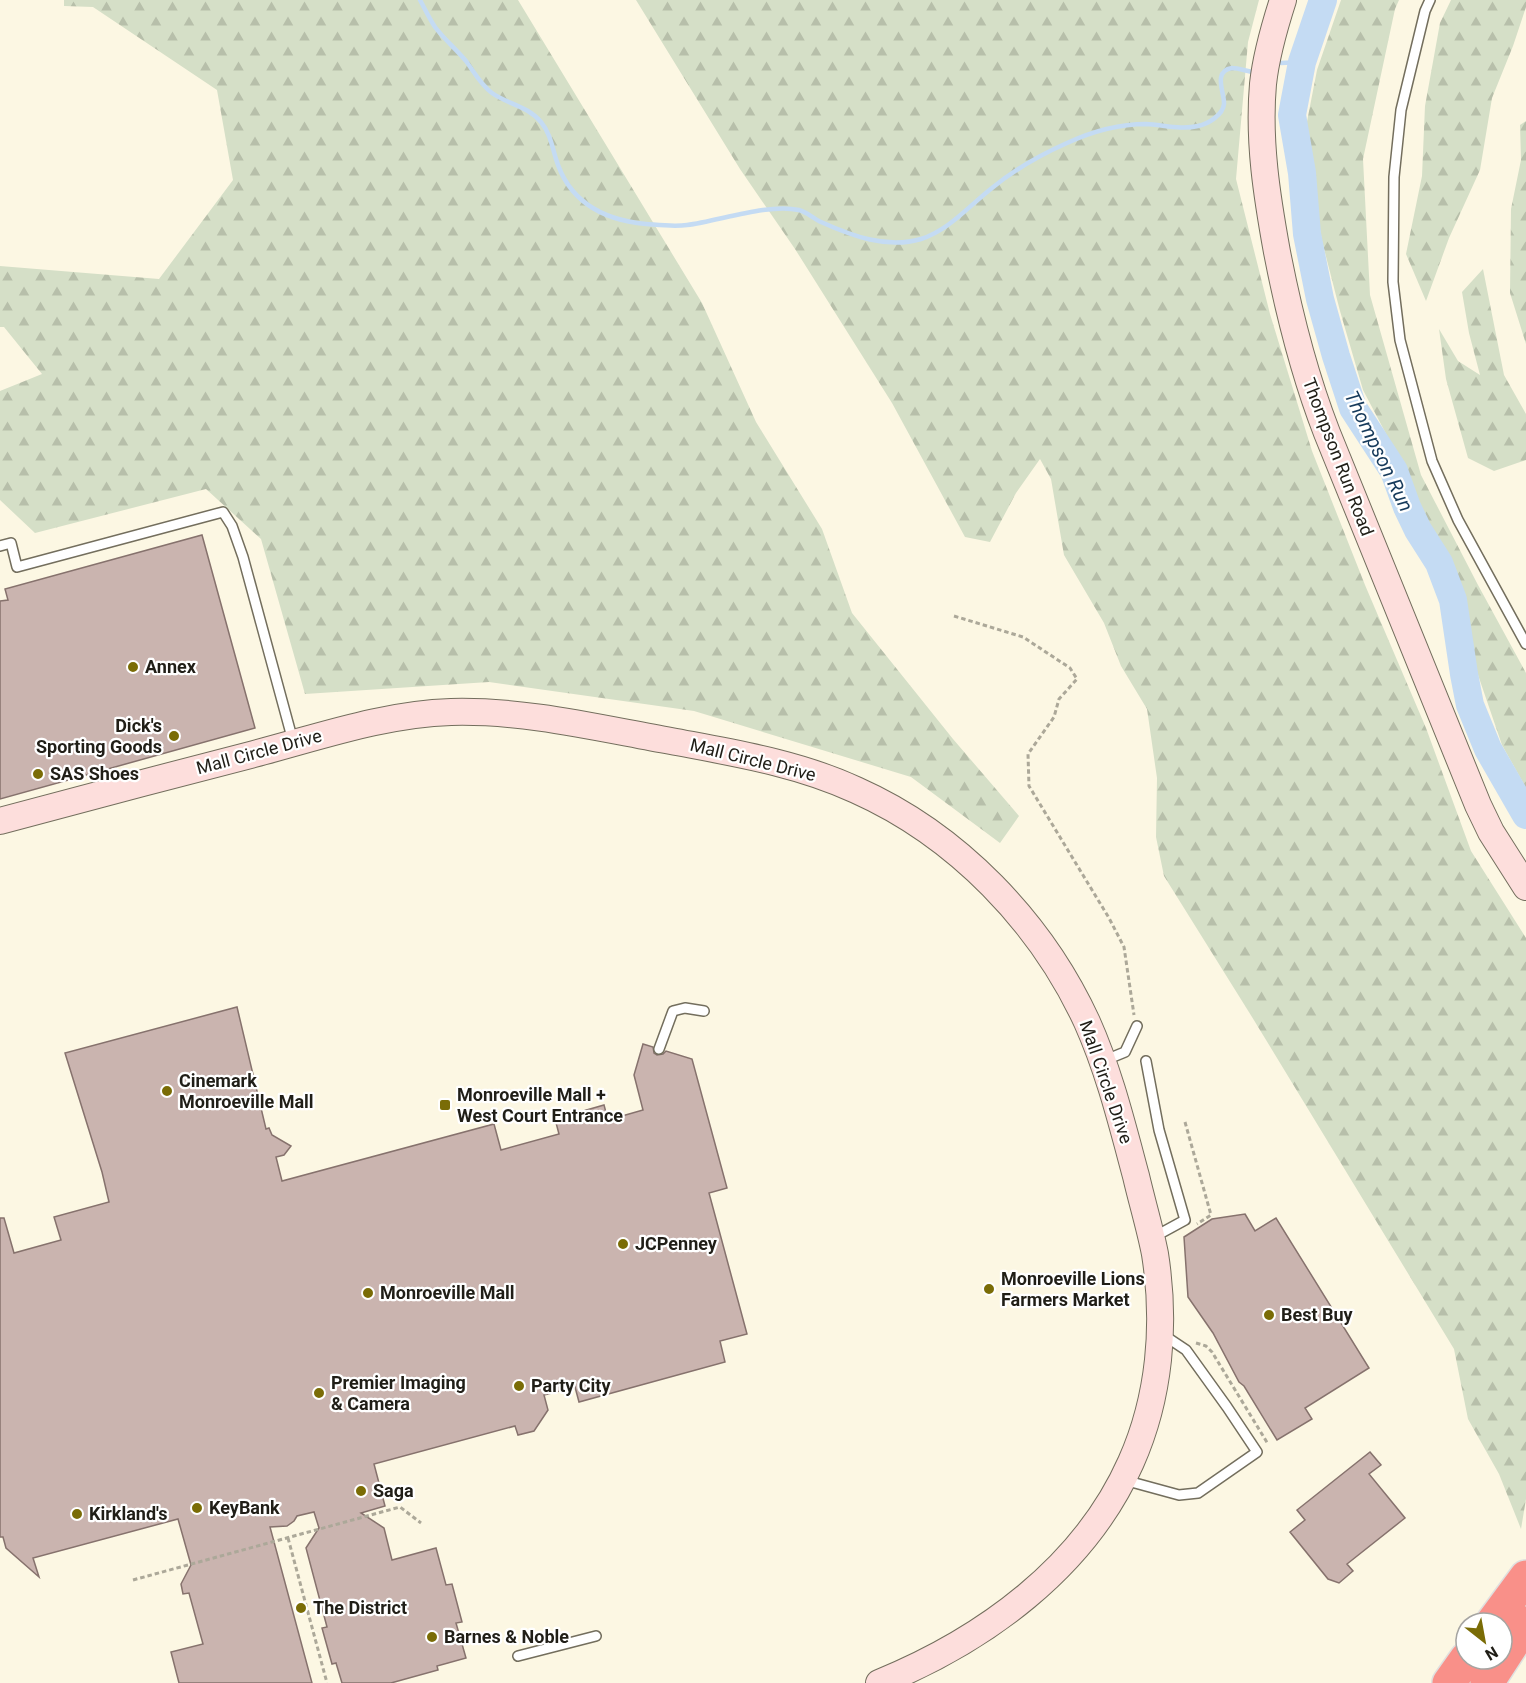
<svg xmlns="http://www.w3.org/2000/svg" width="1526" height="1683" font-family="Roboto,sans-serif">
<defs>
<pattern id="forest-firs" width="22" height="20" patternUnits="userSpaceOnUse" patternTransform="scale(1.5)"><rect width="22" height="20" fill="#d5dfc7"/><path d="M5 1l3.5 6h-7zM16 11l3.5 6h-7z" fill="#b7bfaa"/></pattern>
</defs>
<rect width="100%" height="100%" fill="#fcf7e3"/>
<path fill="url(#forest-firs)" d="M64,0h454l184,303 54,119 66,107 30,84 101,126 66,77 -19,27 -89,-66 -217,-66 -205,-29 -184,12 -44,-155 -55,-50 -171,44 -35,-33v-109l42,-17 -38,-47h-4v-61l159,13 74,-99 -16,-90 -124,-83 -29,-1z
M636,0h623l-11,42 -12,137 34,135 42,137 53,134 61,143 45,123 55,87v561l-5,30 -22,-55 -31,-55 -14,-70 -202,-332 -88,-141 -8,-39 1,-59 -10,-69 -26,-43 -17,-43 -40,-68 -13,-76 -11,-20 -24,34 -26,49 -25,-5 -73,-134 -97,-154 -55,-80z
M1341,0h58l-4,9 -32,150 7,136 51,180 57,110 48,88v115l-24,-43 -25,-73 -11,-70 -48,-98 -23,-53 -32,-61 -23,-79 -18,-70 -18,-104 13,-67z
M1451,0h75v7l-13,39 -21,52 -12,72 -31,68 -23,63 -20,-47 16,-78 3,-70 15,-83z
M1526,121v223l-16,-51 1,-84 10,-49 -1,-35z
M1483,269l21,106 22,39v46l-32,11 -26,-13 -22,-79 -7,-50 19,32 22,14 -11,-42 -7,-41z"/>
<g fill="none" stroke-linecap="round" stroke-linejoin="round">
<path stroke="#c4dbf3" stroke-width="4.5" d="M420,0c5,9 9,18 15,27 9,12 21,22 31,34 8,11 15,24 26,32 15,11 36,13 49,29 9,11 11,24 15,37 13,43 47,61 90,65 13,1 28,3 41,1 32,-4 81,-22 112,-15 8,2 15,9 22,12 31,14 66,27 100,17 28,-9 48,-33 71,-51 22,-18 48,-33 75,-45 24,-11 53,-19 79,-19 18,1 35,6 52,2 10,-2 25,-11 26,-22 1,-10 -12,-33 8,-36 6,0 14,3 20,4
M1281,63l21,-1"/>
<path stroke="#c4dbf3" stroke-width="28" d="M1323,0l-21,62 -10,53 10,58 5,61 13,65 16,57 17,52 41,63 13,36 11,23 21,33 14,37 11,74 6,31 18,44 38,66"/>
</g>
<path fill="#cab4af" stroke="#86726d" stroke-width="1.5" d="M202,535l53,193 -255,71v-198l8,-1 -3,-11z
M237,1007l29,122 3,-1 3,7 19,11 -7,9 -8,2 6,24 212,-57 7,26 58,-16 -4,-15 49,-14 4,15 35,-10 -9,-35 9,-31 10,3 1,6 3,2 6,-1 3,-3 26,8 35,129 -18,5 38,141 -27,7 5,21 -146,40 -4,-15 -31,8 4,15 -14,21 -16,4 -3,-9 -141,38 11,42 -24,7 23,15 8,32 44,-12 10,37 6,-1 10,38 -6,1 10,35 -29,8 1,4 -47,13h-49l-6,-20 -4,1 -10,-36 5,-1 -21,-79 13,-20 -5,-16 -17,4 -3,5 -7,5 -17,1 42,156h-133l-8,-31 32,-8 -14,-51 -6,1 -2,-10 10,-19 -13,-46 -145,39 6,19 -33,-29 -3,-11h-3v-319h4l10,35 47,-13 -7,-23 55,-15 -7,-30 -37,-119z
M1245,1214l10,17 21,-13 93,150 -64,40 7,11 -35,21 -33,-54 -5,-4 -26,-49 -25,-36 -4,-60 28,-18z
M1370,1452l11,13 -12,9 36,44 -58,46 6,7 -14,12 -11,-4 -38,-47 15,-12 -8,-10z"/>
<g fill="none" stroke-linecap="round" stroke-linejoin="round">
<g stroke="#736e5d" stroke-width="12">
<path id="lane" d="M1430,0l-5,11 -24,99 -7,67 -1,105 7,58 32,121 26,59 68,124
M0,546l11,-3 6,24 206,-55 9,14 11,31 50,184
M659,1049l14,-38 12,-3 19,3
M1103,1061l22,-9 12,-26
M1146,1061l13,69 26,90 -22,12 -10,2
M1125,1478l10,5 44,12 19,-2 59,-41 -30,-45 -41,-57 -24,-16
M518,1656l78,-20"/>
</g>
<g stroke="#736e5d" stroke-width="28">
<path id="secondary" d="M1283,0c-9,28 -17,56 -20,84 -5,57 4,113 14,168 12,62 27,122 50,181l151,372 13,27 35,55
M0,821c85,-23 169,-45 254,-67 65,-17 130,-40 197,-42 75,-2 147,16 220,29 63,12 127,22 185,49 101,45 185,132 231,232 22,49 35,102 49,154 6,26 14,52 19,78 11,70 5,143 -24,208 -47,106 -147,178 -252,221"/>
</g>
<g stroke="#e0e0df" stroke-width="36">
<path id="highway" d="M1492,1623l34,-46
M1449,1683l17,-24
M1487,1683l39,-60"/>
</g>
<path stroke="#aca899" stroke-width="3" stroke-dasharray="4.5 3" stroke-linecap="butt" d="M954,616l69,21 47,31 7,11 -18,20 -5,18 -26,37 1,32 80,132 15,29 10,68
M1185,1122l26,93 -14,9
M1196,1343l10,3 6,6 56,92
M288,1538l39,145
M133,1580l267,-73 21,16"/>
<use href="#lane" stroke="#fff" stroke-width="9"/>
<use href="#secondary" stroke="#fddedc" stroke-width="26"/>
<use href="#highway" stroke="#f99089" stroke-width="33"/>
</g>
<g fill="#7a6c06" stroke="#fff" stroke-width="2">
<circle cx="133" cy="667" r="6"/>
<circle cx="174" cy="736" r="6"/>
<circle cx="38" cy="774" r="6"/>
<circle cx="167" cy="1091" r="6"/>
<rect x="439" y="1099" width="12" height="12" rx="3"/>
<circle cx="623" cy="1244" r="6"/>
<circle cx="989" cy="1289" r="6"/>
<circle cx="368" cy="1293" r="6"/>
<circle cx="1269" cy="1315" r="6"/>
<circle cx="519" cy="1386" r="6"/>
<circle cx="319" cy="1393" r="6"/>
<circle cx="361" cy="1491" r="6"/>
<circle cx="197" cy="1508" r="6"/>
<circle cx="77" cy="1514" r="6"/>
<circle cx="301" cy="1608" r="6"/>
<circle cx="432" cy="1637" r="6"/>
</g>
<g text-anchor="middle" stroke-width="4.5" stroke-linejoin="round" paint-order="stroke">
<g font-size="18" fill="#201e17" stroke="#fff">
<text transform="translate(1338 457) rotate(69)" y="6">Thompson Run Road</text>
<text transform="translate(259 752) rotate(-15)" y="6">Mall Circle Drive</text>
<text transform="translate(753 760) rotate(14)" y="6">Mall Circle Drive</text>
<text transform="translate(1106 1082) rotate(71)" y="6">Mall Circle Drive</text>
</g>
<g font-size="18" font-weight="bold" fill="#201e17" stroke="#fff" text-anchor="start">
<text x="145" y="673">Annex</text>
<text x="162" y="732" text-anchor="end">Dick's<tspan x="162" dy="21">Sporting Goods</tspan></text>
<text x="50" y="780">SAS Shoes</text>
<text x="179" y="1087">Cinemark<tspan x="179" dy="21">Monroeville Mall</tspan></text>
<text x="457" y="1101">Monroeville Mall +<tspan x="457" dy="21">West Court Entrance</tspan></text>
<text x="635" y="1250">JCPenney</text>
<text x="1001" y="1285">Monroeville Lions<tspan x="1001" dy="21">Farmers Market</tspan></text>
<text x="380" y="1299">Monroeville Mall</text>
<text x="1281" y="1321">Best Buy</text>
<text x="331" y="1389">Premier Imaging<tspan x="331" dy="21">&amp; Camera</tspan></text>
<text x="531" y="1392">Party City</text>
<text x="373" y="1497">Saga</text>
<text x="209" y="1514">KeyBank</text>
<text x="89" y="1520">Kirkland's</text>
<text x="313" y="1614">The District</text>
<text x="444" y="1643">Barnes &amp; Noble</text>
</g>
<g font-size="20" font-style="italic" fill="#163a5b" stroke="#fff">
<text transform="translate(1379 451) rotate(64)" y="7">Thompson Run</text>
</g>
</g>
<g transform="translate(1484 1641) rotate(149)"><circle r="28" fill="#ffffff" stroke="#a6a5a2" stroke-width="1.5"/>
<path d="M0-4.5L10 22L0 15L-10 22Z" fill="#7a6c06"/>
<text y="-9" font-size="16" font-weight="bold" text-anchor="middle" fill="#201e17">N</text>
</g>
</svg>
